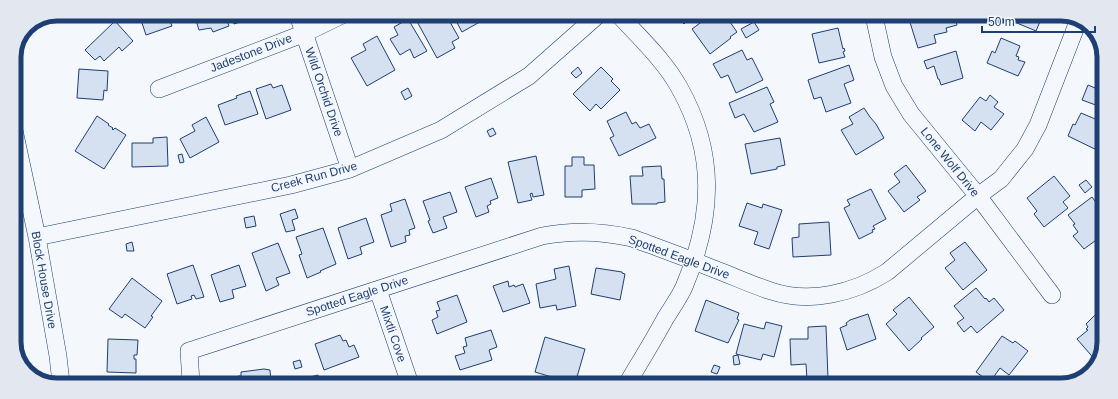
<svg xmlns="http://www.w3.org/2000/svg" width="1118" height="399" font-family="Arial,sans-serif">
<rect width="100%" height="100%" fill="#f4f7fb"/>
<path fill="#d5e0f0" stroke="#1d3f73" d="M139,14h28l5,12 -26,9z
M194,14h30l5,12 -16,6 -2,-4 -12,2z
M231,14h30v1l-27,9z
M416,15h30l13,23 -7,4 3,6 -18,10 -23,-42z
M453,15h30l2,4 -23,13z
M676,15h17l-9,9z
M711,15h14l12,17 -7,5 1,1 -21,16 -18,-25z
M800,16h34l1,2 -35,2z
M908,16h46l3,9 -11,3 1,4 -13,3 2,8 -18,5z
M1005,16h34l3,1 -6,14 -31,-13z
M408,19l19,32 -13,7 -4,-9 -10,6 -10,-16 8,-4 -4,-8z
M115,21l18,20 -11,10 -3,-4 -15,14 -4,-5 -5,4 -10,-10z
M754,22l5,8 -13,8 -5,-9z
M838,28l5,21 1,-1 1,3 -2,1 2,5 -26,6 -7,-29z
M377,36l18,34 -28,16 -16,-28 15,-8 -3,-6z
M1001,38l19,8 -4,10 3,1 -1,3 7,2 -7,14 -31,-13 5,-12 3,2z
M1102,49l2,5v9l-7,-2z
M742,50l5,10 5,-2 11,22 -27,13 -8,-18 -7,3 -8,-14z
M956,51l7,27 -22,7 -2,-6h-1l-4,-13 -7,3 -3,-8z
M849,65l5,15 -10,4 7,19 -25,9 -5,-15 -7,2 -6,-19z
M578,67l4,6 -6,5 -5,-5z
M601,67l12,12 -2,2 9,9 -19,19 -5,-5 -6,7 -17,-17z
M79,69l29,2 -1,20 -3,-1 -1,10 -26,-2z
M1103,77l1,31 -22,-8 6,-15 7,3 2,-5 4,1z
M271,84l2,4 9,-3 9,25 -25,9 -10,-30z
M767,87l7,15 -4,2 8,18 -24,10 -10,-18 -9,4 -6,-15z
M408,88l4,8 -7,4 -4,-8z
M250,91l8,23 -33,11 -7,-20 19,-7 -1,-2z
M990,95l8,7 -4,5 10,7 -13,16 -10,-8 -6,9 -13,-11 18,-23 6,4z
M864,108l6,9 6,7 8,14 -28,17 -15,-25 12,-6 -4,-7z
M626,112l6,12 4,-2 4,6 9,-4 7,14 -37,18 -9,-18 4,-2 -7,-15z
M1081,113l19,8v-2l3,2v32l-35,-17 5,-12 2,1z
M97,116l12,8 -1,1 5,3 -1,1 1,1 2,-2 11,7 -22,34 -29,-18z
M206,117l13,25 -29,16 -10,-19 15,-8 -3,-6z
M493,128l3,6 -6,3 -3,-6z
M167,137l1,29 -36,1v-24h21v-5z
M780,138l5,27 -8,2v2l-26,5 -6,-30z
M182,154l2,8 -4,1 -2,-8z
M536,156l8,39 -11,2 -1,-4 -2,1 2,6 -14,3 -10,-41z
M572,157h12v8h10l1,24 -13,1v7h-17v-31h7z
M906,165l20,26 -9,6 3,3 -16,12 -16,-21 12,-9 -6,-8z
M661,166l1,13h2l1,23 -8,1v1h-25l-2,-28h13l-1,-9z
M1054,176l16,20 -7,6 5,6 -24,19 -10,-13 3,-3 -10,-13z
M491,178l7,20 -8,3 1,3 -4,2 2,6 -13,5 -11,-30z
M1086,180l6,7 -7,6 -6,-8z
M871,189l15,30 -13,7 2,3 -3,1 1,2 -14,7 -15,-31 6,-3 -3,-5z
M450,192l7,20 -14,5 4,11 -14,5 -5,-12 2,-1 -7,-19z
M1092,197l11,15v23l-19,14 -11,-13 5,-4 -5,-7 2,-1 -7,-9z
M405,199l10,29 -6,2 1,5 -5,1 1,6 -15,5 -10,-32 11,-4 -2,-7z
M747,203l15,5 1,-4 19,6 -13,39 -15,-5 4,-12 -19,-6z
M295,209l3,9 -6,2 3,10 -9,2 -6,-18z
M254,216l2,10 -10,2 -2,-10z
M366,218l8,24 -14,5 2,7 -14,5 -10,-31z
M829,222l2,33 -38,2 -1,-19 7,-1v-13z
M323,228l13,36 -16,7 1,1 -14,6 -8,-23 3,-1 -6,-17z
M132,242l2,9h-7l-1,-7z
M965,242l22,28 -24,20 -18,-22 10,-8 -5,-7z
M278,243l12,30 -14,5 3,7 -13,6 -14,-38z
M1102,255v14l-6,-10z
M193,265l11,32 -8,2 -2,-4 -3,1 1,3 -15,5 -10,-30z
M239,265l7,21 -14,4 2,8 -14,4 -9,-27z
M569,266l7,40 -19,4 -1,-5 -16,3 -4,-24 20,-5 -2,-10z
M596,268l26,4v1l3,1 -5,26 -29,-6z
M132,278l30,23 -11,15 2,1 -8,11 -20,-14 -3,4 -13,-9z
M508,281l1,6 5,-2 1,2 8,-3 7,19 -27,9 -10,-26z
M976,288l9,11 1,-1 3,4 5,-4 10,12 -27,23 -6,-7 -7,6 -7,-9 7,-5 -10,-12z
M457,295l10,27 -30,12 -5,-14 6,-3 -2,-6 4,-1 -3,-8z
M909,297l25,30 -13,11 1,1 -13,12 -23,-27 11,-10 -4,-4z
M706,300l33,13 -2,6 2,1 -11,23 -33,-12z
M1098,312l4,5v39l-5,6 -20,-23 11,-9 -2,-1 2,-2 -2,-3z
M868,314l8,25 -29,11 -7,-22 7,-3 -1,-2 4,-3z
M766,322l16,4 -8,31 -11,-3 -2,6 -25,-6 8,-30 20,5z
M826,326l2,53 -21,1 -1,-16 -15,1 -1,-26h18v-12z
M491,330l6,17 -8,3 3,10 -32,10 -5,-14 10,-3 -2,-6 4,-1 -2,-8z
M340,335l3,6 3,-1 3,7 5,-2 5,12 -35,13 -9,-26z
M1002,336l11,7 2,-2 13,10 -19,24 -9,-7 -10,14 -14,-10z
M545,337l40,12 -10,35 -40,-12z
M108,339l30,1 -1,15h-3v4h2v14l-29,-1z
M738,355l2,9 -6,1 -1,-9z
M300,360l2,7 -7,2 -2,-7z
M714,365l6,2 -3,7 -6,-2z
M264,369l6,1 1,13h-33v-7h3v-4z
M318,375l1,4 -8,3 -1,-5z"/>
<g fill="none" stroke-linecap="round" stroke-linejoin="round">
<g stroke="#1d3f73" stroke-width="18">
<path id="minor" d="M298,15l52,154
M619,15c21,23 45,45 60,72 38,67 34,131 5,200 -5,11 -13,22 -19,32 -12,22 -25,43 -38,65
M874,16l9,41 11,29 17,28 67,82 74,99
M159,89l146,-56 37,-18
M14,130l23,107 21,119 3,27
M37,237l254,-52 59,-16 91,-39 88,-54 69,-61
M378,290l30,88
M191,383l-2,-32 353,-115c31,-6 59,-5 90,2 27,10 55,20 82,31 19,7 38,16 57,22 39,13 83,2 116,-19l91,-76 23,-17 24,-30 13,-24 41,-106"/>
</g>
<use href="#minor" stroke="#f4f7fb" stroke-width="17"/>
</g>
<g text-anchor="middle" stroke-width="3" stroke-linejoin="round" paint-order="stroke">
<g font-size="12" fill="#1d3f73" stroke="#f4f7fb">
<text transform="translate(251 53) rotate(-21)" y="4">Jadestone Drive</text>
<text transform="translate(324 92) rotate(71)" y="4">Wild Orchid Drive</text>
<text transform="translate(950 162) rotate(51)" y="4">Lone Wolf Drive</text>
<text transform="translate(314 177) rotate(-15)" y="4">Creek Run Drive</text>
<text transform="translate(679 257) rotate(20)" y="4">Spotted Eagle Drive</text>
<text transform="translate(44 280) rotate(80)" y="4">Block House Drive</text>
<text transform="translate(357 296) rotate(-18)" y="4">Spotted Eagle Drive</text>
<text transform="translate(393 334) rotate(71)" y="4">Mixtli Cove</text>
</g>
</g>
<path d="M0 0H1118V399H0ZM57 21H1061A36 36 0 0 1 1097 57V342A36 36 0 0 1 1061 378H57A36 36 0 0 1 21 342V57A36 36 0 0 1 57 21Z" fill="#e3e8f0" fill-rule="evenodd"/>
<path fill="none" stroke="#1d3f73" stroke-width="5" d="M57 21H1061A36 36 0 0 1 1097 57V342A36 36 0 0 1 1061 378H57A36 36 0 0 1 21 342V57A36 36 0 0 1 57 21Z"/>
<path d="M982 26v6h113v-6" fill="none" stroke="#1d3f73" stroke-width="2"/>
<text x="988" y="26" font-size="12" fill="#1d3f73" stroke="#f4f7fb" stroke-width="3" paint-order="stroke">50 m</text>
</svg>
